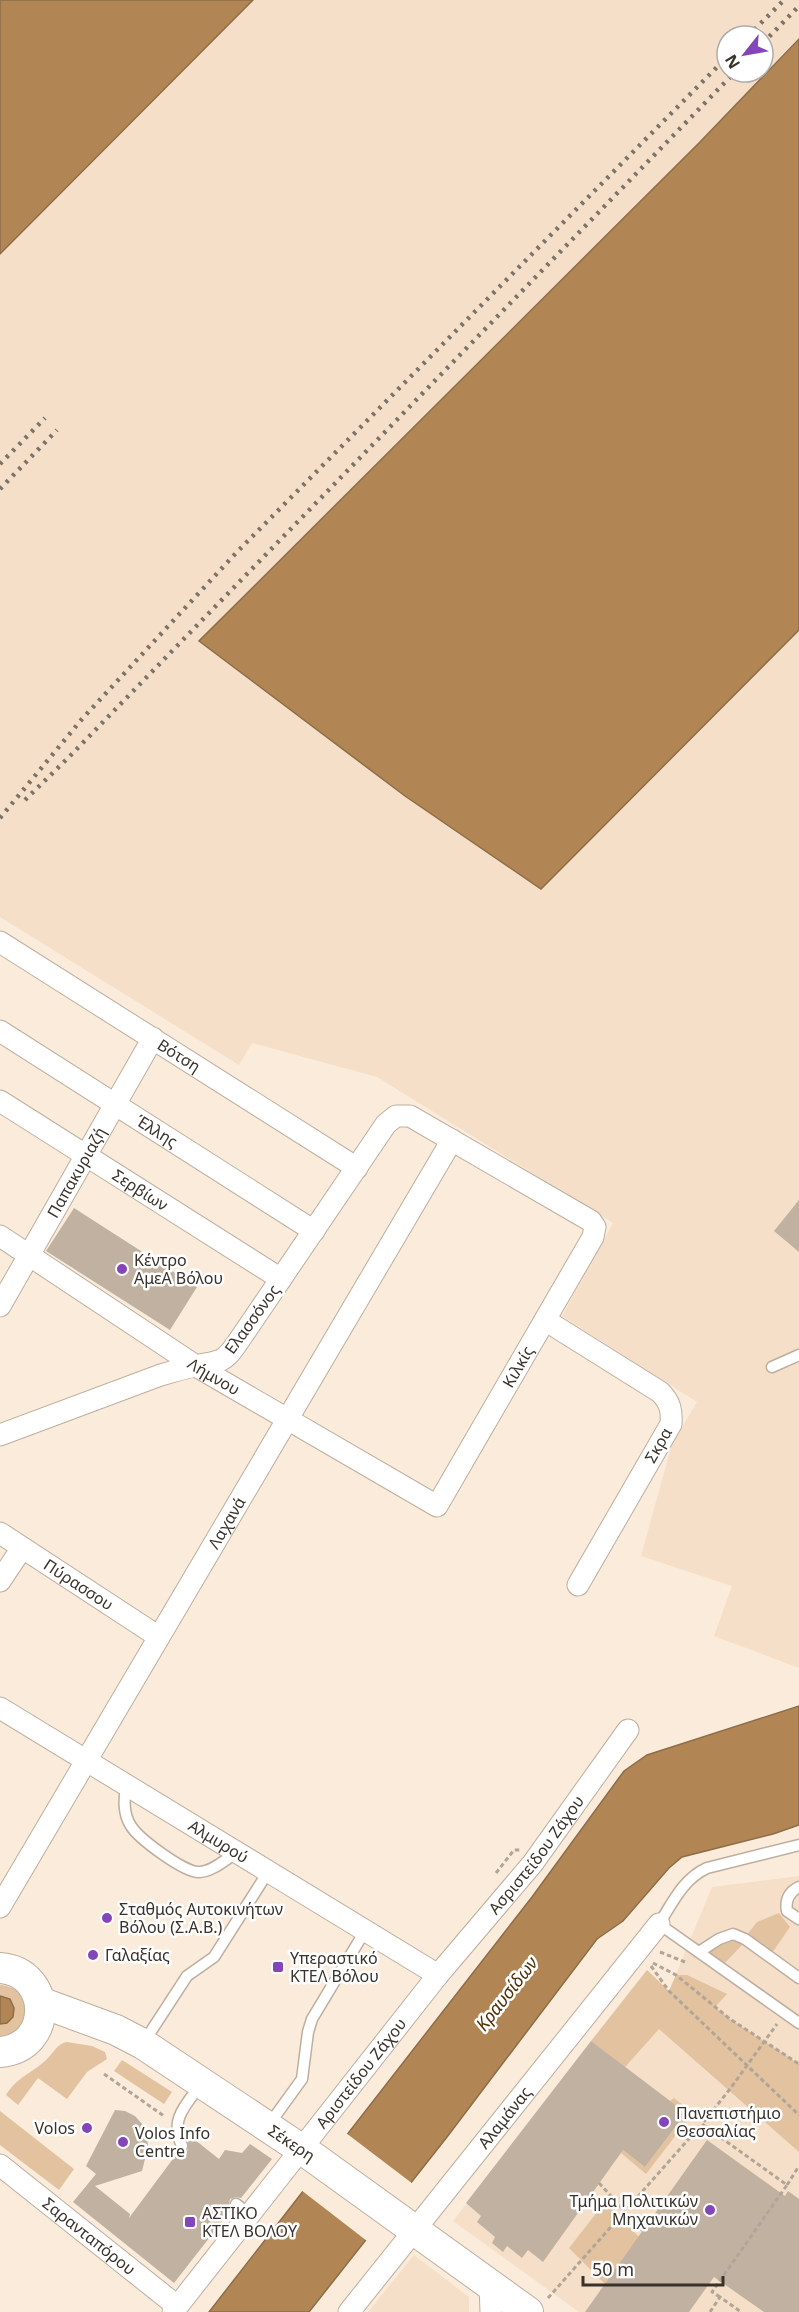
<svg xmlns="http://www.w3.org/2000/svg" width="799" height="2312" font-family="'Noto Sans',sans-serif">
<rect width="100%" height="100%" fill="#fbebda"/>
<path fill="#f5dfc8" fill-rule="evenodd" d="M253,0h546v39l-100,104 -500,498 206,155 136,93 258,-259v1038l-85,-32 18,-50 -91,-30 31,-112 25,-42 -135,-86 51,-93 -236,-146 -125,-34 -13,22 -239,-148v-663zM727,36h36v36h-36z
M799,1876v436h-220l-126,-91 194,-251 22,21 43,-104z
M414,2255l55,42v15h-101z"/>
<path fill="#e2c29f" d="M779,1913l11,14 -18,26 -26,-17 11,-14z
M731,1939l12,5 -22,23 -17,-12 13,-11z
M647,1970l22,21 7,-16h11l40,19 -12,13 15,12 69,45v88l-140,-123 -34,38 -34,-26z
M0,1985c35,2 33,50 0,51z
M67,2042l25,4 13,6 2,7 -20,13 -20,27 -29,-21 -20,27 -12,-10c11,-18 25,-21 40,-35 8,-7 10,-16 21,-18z
M122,2060l50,32 -8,12 -50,-33z
M674,2098l19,15 -47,61 -25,-21 2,-3 22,17 41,-54 -16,-12z
M0,2111l74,58 -15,21 -59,-45z
M605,2202l34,35 -34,47 -36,-36z"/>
<path fill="#b28654" stroke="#8d6d48" stroke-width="1.5" d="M0,0h253l-253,254z
M799,39v591l-258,259 -136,-93 -206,-155 500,-498z
M799,1706v119l-26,9 -91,23 -13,11 -46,53 -26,18 -150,198 -138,175h-100l323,-415 92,-126 23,-16z
M0,1996l10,3 4,9 -1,9 -6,6 -7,1z"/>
<path fill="#fbebda" d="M346,2133l67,51 -46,57 -66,-51z"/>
<path fill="#c0b1a0" d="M799,1200v52l-25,-21z
M74,1208l123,79 -27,43 -124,-79z
M591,2041l95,72 -41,54 -22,-17 -80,112 -15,-12 -6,8 -15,-12 -4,6 -11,-9 3,-6 -18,-15 4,-6 -15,-13z
M115,2110l10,1 10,5 8,9 4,11 1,11 -6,24 -47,15 35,28 -1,4 49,-66 6,1 4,-3v-11l2,-3 29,23 6,-9 17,3 8,-9 22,15 -31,39 -5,-1 -6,2 -1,5 2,6 -57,73 -101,-81 23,-28 -10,-8z
M707,2140l78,56 3,-5 11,8v113h-35l-50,-35 -25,35h-104z"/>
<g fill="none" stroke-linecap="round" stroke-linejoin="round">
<g stroke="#bdae9e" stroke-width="13">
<path id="service" d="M772,1367l27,-12
M126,1786c-2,14 -3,28 5,40 8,13 54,47 68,46 13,0 27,-13 37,-19
M799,1845l-92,23c-24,11 -34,34 -48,56l140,99
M799,1887c-10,5 -14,13 -12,24l12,8
M699,1952l20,-13 14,-5 12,5 54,39
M144,2042l43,-66 27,-19 54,-85
M268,2126l34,-47 6,-47 4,-13 53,-88
M182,2146c-13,-27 4,-41 20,-63
M236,2204l13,10"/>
</g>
<g stroke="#bdae9e" stroke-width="23">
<g id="minor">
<path id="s1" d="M0,942l357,226"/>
<path id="s2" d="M0,1031l314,200"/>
<path id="s3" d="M0,1101l281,178"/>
<path id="s4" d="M0,1236l196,130 241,140 156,-269 2,-10 -4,-6 -181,-105h-14l-10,8 -148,218c-5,7 -10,15 -17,18 -8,3 -17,4 -25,6 -13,2 -25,6 -38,10l-158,59"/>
<path id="s5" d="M0,1306l153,-268"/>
<path d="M545,1320l115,72c10,10 12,18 11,32l-93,161"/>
<path id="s6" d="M0,1533l159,104"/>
<path d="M0,1581l22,-33"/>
<path id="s7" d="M0,1708l438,267"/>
<path id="s8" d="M0,1907l452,-767"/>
<path id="s9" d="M0,2165l177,141"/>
<path d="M490,2285l1,27"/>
<path id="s10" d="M173,2312l265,-337 95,-112 95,-133"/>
<path id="s11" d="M349,2312l310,-388"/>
</g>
</g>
<g stroke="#bdae9e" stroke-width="32">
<g id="secondary">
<path d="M0,1968c53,4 54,80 0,84"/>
<path id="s12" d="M40,2002l76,28 27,14 170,113 215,155"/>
</g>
</g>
<path stroke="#b1a598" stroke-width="3" stroke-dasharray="4.5 3" stroke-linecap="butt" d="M496,1873l18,-23h6
M660,1952l25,10
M653,1963l23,12 54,44 69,45
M651,1966l18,25 130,124
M104,2074l60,42
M599,2183l44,48
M787,2185l12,-19
M720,2297l-8,-5 75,-107 -85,-61 28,-35 47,-65
M548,2298l154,-174
M710,2312l10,-15 21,15"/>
<use href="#service" stroke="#fff" stroke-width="10"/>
<use href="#minor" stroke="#fff" stroke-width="21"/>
<use href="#secondary" stroke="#fff" stroke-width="30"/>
<path stroke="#7c7368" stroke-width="4.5" stroke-dasharray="3 6" stroke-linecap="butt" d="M748,36l36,-36
M763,43l36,-37
M0,464l45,-46
M0,489l57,-59
M25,800l45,-44 665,-684
M0,818l82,-99 154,-166 491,-496"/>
</g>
<g fill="#8445ba" stroke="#fff" stroke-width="2">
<circle cx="122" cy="1269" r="6"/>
<circle cx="107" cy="1918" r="6"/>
<circle cx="93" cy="1955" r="6"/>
<rect x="272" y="1961" width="12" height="12" rx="3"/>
<circle cx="664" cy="2122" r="6"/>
<circle cx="87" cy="2128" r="6"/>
<circle cx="123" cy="2142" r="6"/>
<circle cx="710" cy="2210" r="6"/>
<rect x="184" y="2216" width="12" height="12" rx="3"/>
</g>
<g text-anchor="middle" stroke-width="5" stroke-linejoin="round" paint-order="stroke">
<g font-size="16" fill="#38322b" stroke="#fff">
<text dy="6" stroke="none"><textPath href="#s1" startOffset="212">Βότση</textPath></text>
<text dy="6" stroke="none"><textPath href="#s2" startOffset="186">Έλλης</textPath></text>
<text dy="6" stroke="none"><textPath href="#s5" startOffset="154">Παπακυριαζή</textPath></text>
<text dy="6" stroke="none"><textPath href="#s3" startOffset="166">Σερβίων</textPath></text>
<text transform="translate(252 1319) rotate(-54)" y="6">Ελασσόνος</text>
<text dy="6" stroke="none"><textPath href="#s4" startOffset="675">Κιλκίς</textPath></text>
<text dy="6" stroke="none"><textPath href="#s4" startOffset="256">Λήμνου</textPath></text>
<text transform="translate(658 1445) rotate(-60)" y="6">Σκρα</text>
<text dy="6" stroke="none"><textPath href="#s8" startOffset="446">Λαχανά</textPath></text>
<text dy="6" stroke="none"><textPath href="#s6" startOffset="94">Πύρασσου</textPath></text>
<text dy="6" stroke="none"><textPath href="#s7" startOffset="256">Αλμυρού</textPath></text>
<text dy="6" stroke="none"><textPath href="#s10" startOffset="584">Ασριστείδου Ζάχου</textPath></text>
<text dy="6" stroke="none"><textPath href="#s10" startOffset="304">Αριστείδου Ζάχου</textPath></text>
<text dy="6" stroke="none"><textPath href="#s11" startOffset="249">Αλαμάνας</textPath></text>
<text dy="6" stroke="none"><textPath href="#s12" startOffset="290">Σέκερη</textPath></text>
<text dy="6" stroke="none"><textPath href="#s9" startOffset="114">Σαρανταπόρου</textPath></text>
</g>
<g font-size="16" fill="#38322b" stroke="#fff" text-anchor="start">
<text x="134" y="1266">Κέντρο<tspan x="134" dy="18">ΑμεΑ Βόλου</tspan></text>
<text x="119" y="1915">Σταθμός Αυτοκινήτων<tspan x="119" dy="18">Βόλου (Σ.Α.Β.)</tspan></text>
<text x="105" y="1961">Γαλαξίας</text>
<text x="290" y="1964">Υπεραστικό<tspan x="290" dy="18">ΚΤΕΛ Βόλου</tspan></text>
<text x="676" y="2119">Πανεπιστήμιο<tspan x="676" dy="18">Θεσσαλίας</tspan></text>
<text x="75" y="2134" text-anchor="end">Volos</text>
<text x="135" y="2139">Volos Info<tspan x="135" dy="18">Centre</tspan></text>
<text x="698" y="2207" text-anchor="end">Τμήμα Πολιτικών<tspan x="698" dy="18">Μηχανικών</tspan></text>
<text x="202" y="2219">ΑΣΤΙΚΟ<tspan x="202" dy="18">ΚΤΕΛ ΒΟΛΟΥ</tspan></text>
</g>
<g font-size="18" font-style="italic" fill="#4e3006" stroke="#fff">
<text transform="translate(507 1994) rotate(-52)" y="6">Κραυσίδων</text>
</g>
</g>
<g transform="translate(745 54) rotate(239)"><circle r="28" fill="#ffffff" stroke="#afadaa" stroke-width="1.5"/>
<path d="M0-4.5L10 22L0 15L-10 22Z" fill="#8445ba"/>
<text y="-9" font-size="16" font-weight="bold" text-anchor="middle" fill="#38322b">N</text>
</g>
<path d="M583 2276v9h140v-9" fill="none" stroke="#38322b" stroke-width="3"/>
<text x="592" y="2276" font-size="18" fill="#38322b" stroke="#ffffff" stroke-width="4.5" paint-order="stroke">50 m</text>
</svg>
